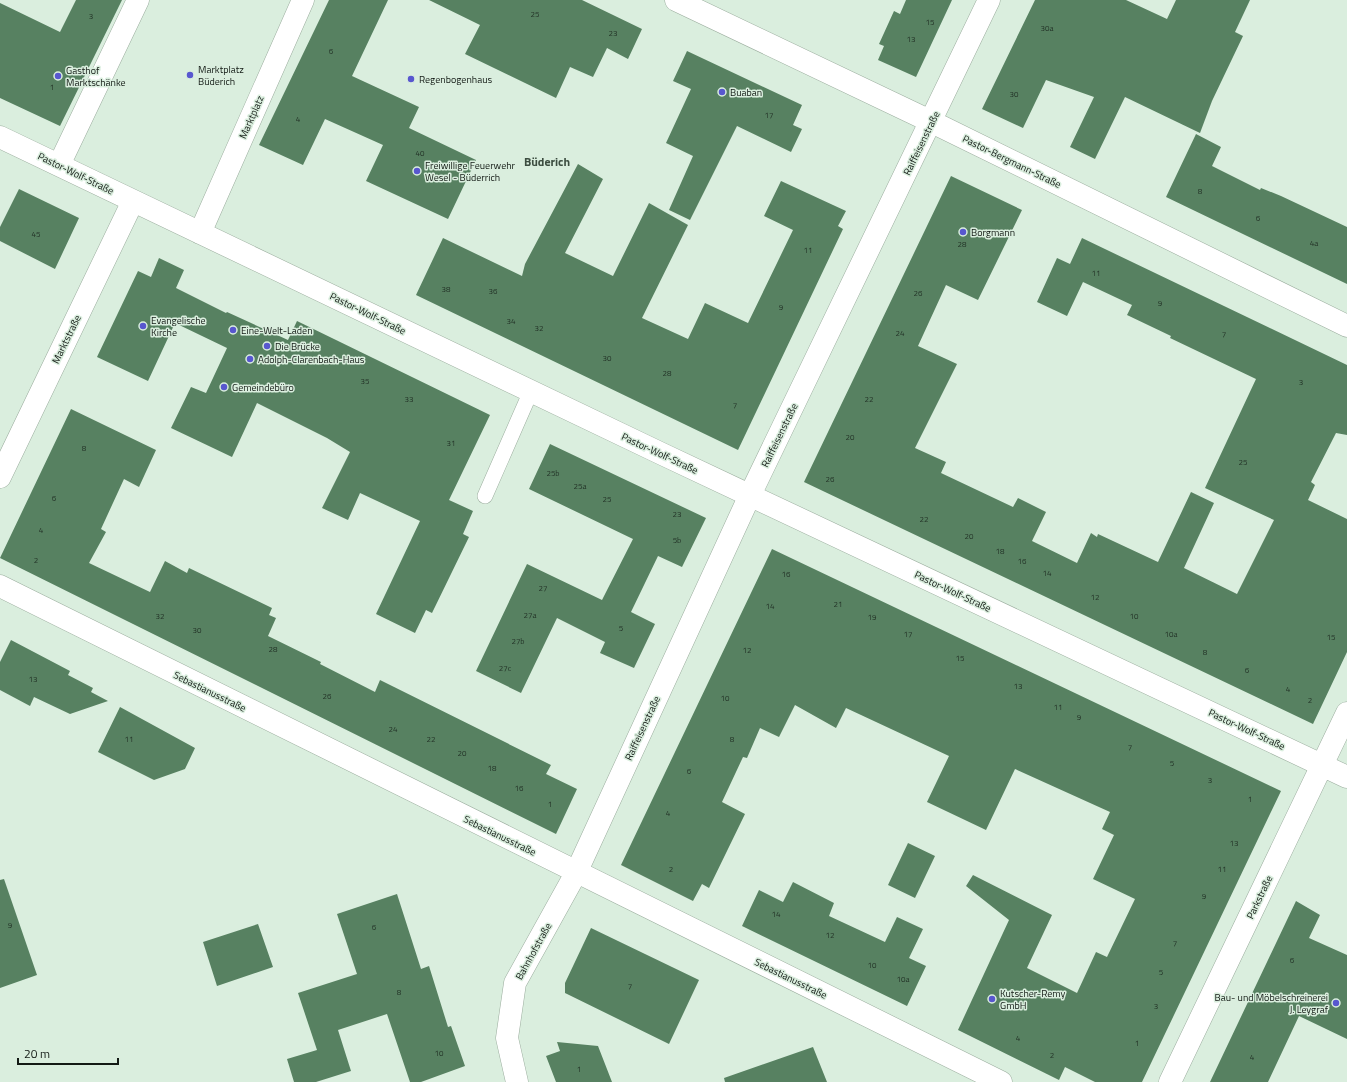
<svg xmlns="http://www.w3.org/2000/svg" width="1347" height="1082" font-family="'Titillium Web',sans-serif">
<rect width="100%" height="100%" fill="#daeede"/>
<path fill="#578161" d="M76,0h46l-62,126 -60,-28v-95l60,29z
M329,0h59l-36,76 67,31 -10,21 67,32 -28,59 -82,-38 17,-36 -58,-26 -22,46 -44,-20z
M429,0h153l60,29 -14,30 -21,-11 -14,29 -23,-10 -14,31 -91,-44 15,-29z
M906,0h46l-36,77 -38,-17 6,-14 -5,-2 15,-33 6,3z
M1035,0h91l41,19 9,-19h74l-15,32 8,4 -31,65 -12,32 -75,-36 -30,62 -25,-12 24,-50 -48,-17 -23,48 -41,-19z
M687,51l115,54 -9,20 9,4 -11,23 -54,-26 -47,94 -21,-10 24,-54 -27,-13 25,-54 -18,-8z
M1196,134l25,13 -9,19 48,24 1,-2 20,8 66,31v57l-181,-87z
M578,164l25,15 -38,74 48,23 36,-73 39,22 -46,93 46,21 17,-36 43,20 45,-93 -29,-14 17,-35 65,30 -8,15 5,3 -105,221 -322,-155 27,-57 79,38 3,-12z
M951,176l71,34 -44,90 -32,-15 -28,61 39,18 -42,84 31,14 -5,11 72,34 5,-9 28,14 -14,29 45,22 14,-30 6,4 1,-3 60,28 33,-70 23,11 -30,65 53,26 37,-74 -69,-32 51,-109 -86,-41 1,-2 -44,-21 5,-10 -49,-23 -16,34 -30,-14 20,-44 13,6 12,-26 265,127v70l-11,-2 -25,49 4,3 -7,15 39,19v133l-34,72 -509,-242z
M19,189l60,29 -24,51 -55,-28v-14z
M159,258l25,12 -8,18 50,25 1,-1 61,28 9,-19 193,94 -41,85 24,11 -10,23 6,3 -37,76 -6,-3 -11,23 -39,-19 44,-93 -60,-28 -12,27 -26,-12 28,-56 -23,-14 -70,-35 -25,54 -61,-29 20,-41 15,6 21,-45 -52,-25 -27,58 -51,-24 41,-86 13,6z
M71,409l85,41 -17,37 -15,-8 -23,50 5,3 -17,31 61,29 15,-31 22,12 2,-5 83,40 -3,7 7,3 -8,18 53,26 -1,2 55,28 5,-12 171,85 -5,9 31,15 -21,45 -556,-276z
M550,444l156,74 -24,49 -24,-11 -27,56 24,12 -21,44 -34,-15 5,-11 -48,-24 -36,75 -45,-22 51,-107 75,36 31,-61 -104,-50z
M772,549l509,242 -139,291h-47l-30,-15 -6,13 -101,-50 51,-110 -43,-34 7,-11 79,40 -25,53 50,25 19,-41 11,5 28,-58 -42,-20 21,-44 -12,-6 8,-17 -95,-43 -29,61 -59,-28 22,-46 -103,-48 -10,20 -41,-23 -16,32 -19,-9 -13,30 -4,-1 -21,45 23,12 -36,74 -7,-4 -9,17 -72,-36z
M11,640l59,31 -2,4 25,13 -2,4 17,9 -38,13 -36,-17 -4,9 -30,-16v-28z
M120,707l75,41 -10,21 -31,11 -56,-28z
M908,843l27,13 -20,42 -27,-13z
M4,879l33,96 -37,13v-108z
M793,882l41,21 -5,13 56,26 12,-25 26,12 -14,29 17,8 -19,40 -165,-80 17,-36 24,12z
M397,894l24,75 8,-3 19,61 3,-1 14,40 -44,16h-11l-23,-68 -49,16 13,41 -35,11h-22l-7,-23 30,-9 -19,-57 59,-19 -20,-60z
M1296,901l24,14 -11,23 38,17v84l-48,-23 -31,66h-58z
M258,924l15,43 -56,19 -14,-44z
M591,928l108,52 -30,64 -104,-51v-10z
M557,1042l41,4 14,36h-56l-10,-26 14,-5z
M813,1047l14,35h-102l-1,-4z"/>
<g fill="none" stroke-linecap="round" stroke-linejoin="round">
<g stroke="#9bad9e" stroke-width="16">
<path id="service" d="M485,496l46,-105"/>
</g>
<g stroke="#9bad9e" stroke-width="23">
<path id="minor" d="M676,0l256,122 415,204
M0,137l660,316 687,324
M59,165l79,-165
M200,233l103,-233
M0,477l133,-276
M0,586l1001,496
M517,1082l-10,-44 8,-55 61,-110 174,-378 239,-495
M1170,1082l177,-369"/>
</g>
<use href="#service" stroke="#fff" stroke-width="15"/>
<use href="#minor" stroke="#fff" stroke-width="22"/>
</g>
<g fill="#5857cf" stroke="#daeede" stroke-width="1.5">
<circle cx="190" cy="75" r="4"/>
<circle cx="58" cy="76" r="4"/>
<circle cx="411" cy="79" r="4"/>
<circle cx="722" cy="92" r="4"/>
<circle cx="417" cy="171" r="4"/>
<circle cx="963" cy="232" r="4"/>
<circle cx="143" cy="326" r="4"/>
<circle cx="233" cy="330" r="4"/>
<circle cx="267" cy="346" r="4"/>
<circle cx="250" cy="359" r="4"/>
<circle cx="224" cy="387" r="4"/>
<circle cx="992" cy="999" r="4"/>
<circle cx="1336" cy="1003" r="4"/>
</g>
<g text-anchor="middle" stroke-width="3" stroke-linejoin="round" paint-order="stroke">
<g font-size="8" fill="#243428">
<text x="535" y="17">25</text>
<text x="91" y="19">3</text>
<text x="930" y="25">15</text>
<text x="1047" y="31">30a</text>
<text x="613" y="36">23</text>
<text x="911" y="42">13</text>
<text x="331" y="54">6</text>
<text x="52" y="90">1</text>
<text x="1014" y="97">30</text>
<text x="769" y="118">17</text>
<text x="298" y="122">4</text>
<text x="420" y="156">40</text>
<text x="1200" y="194">8</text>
<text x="1258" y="221">6</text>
<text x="36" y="237">45</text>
<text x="1314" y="246">4a</text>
<text x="962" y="247">28</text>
<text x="808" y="253">11</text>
<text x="1096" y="276">11</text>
<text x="446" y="292">38</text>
<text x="493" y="294">36</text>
<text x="918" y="296">26</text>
<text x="1160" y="306">9</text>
<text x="781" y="310">9</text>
<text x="511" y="324">34</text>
<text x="539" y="331">32</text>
<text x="900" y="336">24</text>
<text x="1224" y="337">7</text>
<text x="607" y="361">30</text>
<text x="667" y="376">28</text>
<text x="365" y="384">35</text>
<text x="1301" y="385">3</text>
<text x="409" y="402">33</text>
<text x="869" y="402">22</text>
<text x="735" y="408">7</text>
<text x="850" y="440">20</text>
<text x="451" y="446">31</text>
<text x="84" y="451">8</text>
<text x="1243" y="465">25</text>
<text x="553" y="476">25b</text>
<text x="830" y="482">26</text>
<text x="580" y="489">25a</text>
<text x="54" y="501">6</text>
<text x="607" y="502">25</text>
<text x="677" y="517">23</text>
<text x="924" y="522">22</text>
<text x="41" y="533">4</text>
<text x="969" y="539">20</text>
<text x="677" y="543">5b</text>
<text x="1000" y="554">18</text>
<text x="36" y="563">2</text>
<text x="1022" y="564">16</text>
<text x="1047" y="576">14</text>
<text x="786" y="577">16</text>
<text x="543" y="591">27</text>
<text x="1095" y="600">12</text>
<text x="838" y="607">21</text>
<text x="770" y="609">14</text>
<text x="530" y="618">27a</text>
<text x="160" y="619">32</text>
<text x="1134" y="619">10</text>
<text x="872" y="620">19</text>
<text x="621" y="631">5</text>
<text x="197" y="633">30</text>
<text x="908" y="637">17</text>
<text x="1171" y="637">10a</text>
<text x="1331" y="640">15</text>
<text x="518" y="644">27b</text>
<text x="273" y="652">28</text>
<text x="747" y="653">12</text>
<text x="1205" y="655">8</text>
<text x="960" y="661">15</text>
<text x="505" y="671">27c</text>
<text x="1247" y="673">6</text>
<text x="33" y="682">13</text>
<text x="1018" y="689">13</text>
<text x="1288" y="692">4</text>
<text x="327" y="699">26</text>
<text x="725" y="701">10</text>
<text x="1310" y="703">2</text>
<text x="1058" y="710">11</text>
<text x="1079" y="720">9</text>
<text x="393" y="732">24</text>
<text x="129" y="742">11</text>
<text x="431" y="742">22</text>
<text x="732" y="742">8</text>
<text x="1130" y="750">7</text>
<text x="462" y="756">20</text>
<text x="1172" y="766">5</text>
<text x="492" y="771">18</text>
<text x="689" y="774">6</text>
<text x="1210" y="783">3</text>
<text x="519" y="791">16</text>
<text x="1250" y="802">1</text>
<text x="550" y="807">1</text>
<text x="668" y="816">4</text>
<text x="1234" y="846">13</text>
<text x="671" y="872">2</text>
<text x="1222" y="872">11</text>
<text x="1204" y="899">9</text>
<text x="776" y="917">14</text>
<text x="10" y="928">9</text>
<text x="374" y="930">6</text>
<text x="830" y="938">12</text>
<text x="1175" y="946">7</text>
<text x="1292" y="963">6</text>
<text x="872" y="968">10</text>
<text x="1161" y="975">5</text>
<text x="903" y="982">10a</text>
<text x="630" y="989">7</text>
<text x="399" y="995">8</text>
<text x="1156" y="1009">3</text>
<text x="1018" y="1041">4</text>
<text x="1137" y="1046">1</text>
<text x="439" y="1056">10</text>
<text x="1052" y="1058">2</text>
<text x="1252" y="1060">4</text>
<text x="579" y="1072">1</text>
</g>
<g font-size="10" fill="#131a15" stroke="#daeede" text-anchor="start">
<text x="198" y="73">Marktplatz<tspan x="198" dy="12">Büderich</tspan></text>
<text x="66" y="74">Gasthof<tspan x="66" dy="12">Marktschänke</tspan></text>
<text x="419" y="83">Regenbogenhaus</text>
<text x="730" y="96">Buaban</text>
<text x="425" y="169">Freiwillige Feuerwehr<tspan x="425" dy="12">Wesel - Büderrich</tspan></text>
<text x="971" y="236">Borgmann</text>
<text x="151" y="324">Evangelische<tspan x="151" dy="12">Kirche</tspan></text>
<text x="241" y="334">Eine-Welt-Laden</text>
<text x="275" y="350">Die Brücke</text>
<text x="258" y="363">Adolph-Clarenbach-Haus</text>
<text x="232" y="391">Gemeindebüro</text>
<text x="1000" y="997">Kutscher-Remy<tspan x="1000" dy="12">GmbH</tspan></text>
<text x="1328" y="1001" text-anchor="end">Bau- und Möbelschreinerei<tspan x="1328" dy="12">J. Leygraf</tspan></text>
</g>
<g font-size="10" fill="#131a15" stroke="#daeede">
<text transform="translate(251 117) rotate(-66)" y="4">Marktplatz</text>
<text transform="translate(921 143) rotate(-64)" y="4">Raiffeisenstraße</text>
<text transform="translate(1012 161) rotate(26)" y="4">Pastor-Bergmann-Straße</text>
<text transform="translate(76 173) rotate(26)" y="4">Pastor-Wolf-Straße</text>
<text transform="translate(368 313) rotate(26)" y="4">Pastor-Wolf-Straße</text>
<text transform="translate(66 339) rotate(-64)" y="4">Marktstraße</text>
<text transform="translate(779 435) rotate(-64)" y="4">Raiffeisenstraße</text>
<text transform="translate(660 453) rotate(25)" y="4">Pastor-Wolf-Straße</text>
<text transform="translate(953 591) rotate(25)" y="4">Pastor-Wolf-Straße</text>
<text transform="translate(210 691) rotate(26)" y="4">Sebastianusstraße</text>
<text transform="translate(642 728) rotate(-65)" y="4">Raiffeisenstraße</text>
<text transform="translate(1247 729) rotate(25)" y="4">Pastor-Wolf-Straße</text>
<text transform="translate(500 835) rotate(26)" y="4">Sebastianusstraße</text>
<text transform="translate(1259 897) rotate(-64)" y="4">Parkstraße</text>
<text transform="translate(533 951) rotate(-61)" y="4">Bahnhofstraße</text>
<text transform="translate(791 978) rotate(26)" y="4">Sebastianusstraße</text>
</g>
<g font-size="12" font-weight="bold" fill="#3c4d40" stroke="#daeede">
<text x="547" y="166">Büderich</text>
</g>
</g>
<path d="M18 1058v6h100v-6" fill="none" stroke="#131a15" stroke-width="2"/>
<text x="24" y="1058" font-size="12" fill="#131a15" stroke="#daeede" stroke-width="3" paint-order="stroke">20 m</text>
</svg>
